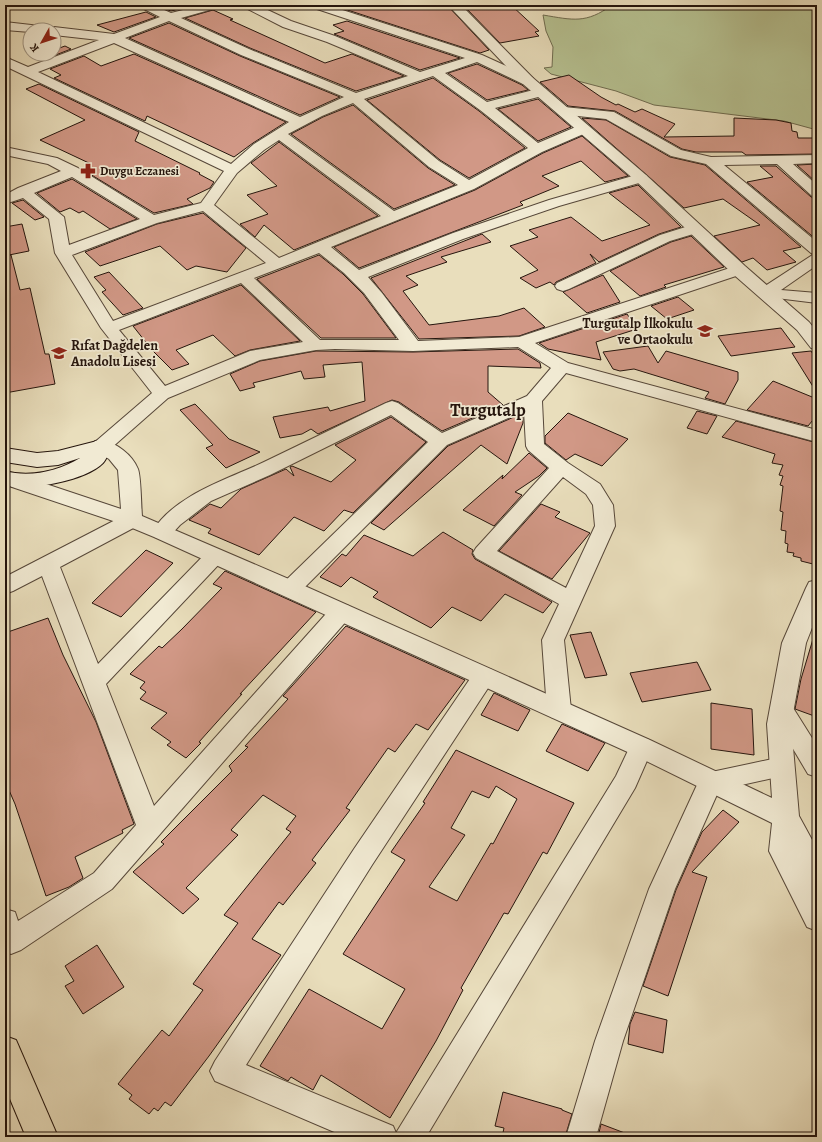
<svg xmlns="http://www.w3.org/2000/svg" width="822" height="1142" font-family="Alegreya,serif">
<rect width="100%" height="100%" fill="#e9debc"/>
<filter id="stains"><feTurbulence type="fractalNoise" baseFrequency=".005" numOctaves="4"/><feColorMatrix values="0 0 0 0 .2 0 0 0 0 .09 0 0 0 0 .02 0 0 0 .5 -.17"/></filter>
<radialGradient id="worn" r=".72"><stop offset=".6" stop-color="#630" stop-opacity="0"/><stop offset="1" stop-color="#630" stop-opacity=".3"/></radialGradient>
<path fill="#b6c191" stroke="#6e6b4f" d="M612,5h205v125l-33,-9 -130,-16 -38,-14 -65,-17 -7,-6 8,-1 1,-20 -7,-16 -3,-16c30,5 43,9 69,-10z"/>
<path fill="#d19886" stroke="#25150d" fill-rule="evenodd" d="M172,5h25l-26,6 -9,-3z
M332,5h115l42,45 -9,3z
M463,5h48l28,26 -4,1 4,4 -39,7z
M213,10l20,9 -3,1 95,43 27,-9 52,22 -48,15 -106,-43 -65,-30z
M146,12l10,5 -42,15 -17,-7z
M347,21l113,37 -40,12 -86,-36 10,-3 -11,-6z
M169,23l71,33 100,41 -40,18 -171,-77z
M65,46l6,3 -28,11 -8,-4 7,-2h12v-4z
M134,54l152,68 -33,21 -19,14 -87,-41 -2,5 -91,-43 7,-3 -11,-6 34,-13 17,10z
M477,64l45,21 6,5 -41,10 -39,-27z
M569,75l32,22 15,8 2,-1 17,8 7,-3 33,15 -11,13 70,-1v-18l42,2 15,3 1,8 5,1 1,6h19v16l-71,1 -4,-3h-46l-14,-3 -67,-38 -47,-5 -28,-24z
M433,78l46,33 46,37 -56,30 -29,-18 -73,-60z
M39,84l100,48 -4,9 65,32 -1,1 15,8 -4,6 -23,11 6,5 -39,9 -69,-42 7,-3 -4,-3 3,-1 -51,-24 45,-20 -59,-31z
M538,99l33,28 -33,14 -40,-32z
M353,105l75,63 27,17 -61,24 -103,-75 32,-17z
M582,118l24,2 64,37 35,8 96,82 -18,4 13,11 -29,8 -14,-12 -11,4 -28,-26 46,-11 -37,-26 -39,9z
M582,136l46,40 -23,6 -24,-21 -39,15 17,10 -39,16 3,3 -164,63 -25,-21 141,-57 68,-37z
M279,142l99,74 -84,34 -30,-25 -9,12 -15,-13 28,-10 -21,-19 30,-9 -26,-23z
M817,164v19l-20,-18z
M760,166h16l35,31 6,1v42l-70,-58 26,-5z
M72,179l65,40 -27,10 -27,-18 -4,2 -9,-5 -10,4 -23,-19z
M638,185l43,42 -22,7 -60,28 -9,-8 6,9 -40,19 -2,3 -4,-3 -14,6 -16,-10 18,-8 -28,-24 28,-9 -9,-7 42,-13 31,24 48,-16 -41,-32z
M23,200l21,17 -9,3 -23,-17z
M203,213l43,35 -19,24 -31,-6 -9,4 -27,-24 -60,20 -15,-14 72,-28z
M22,224l7,27 -20,4h2l9,35 10,-2 15,66h4l6,30 -50,9v-166z
M482,234l9,8 -50,15 6,5 -41,14 12,9 -15,6 26,34 70,-9 25,-8 21,19 -26,9 -100,3 -48,-61z
M691,236l33,31 -60,18 2,2 -26,9 -30,-25 61,-29z
M319,255l24,19 20,20 33,44h-75l-64,-59z
M109,272l34,36 -20,7 -21,-23 4,-2 -12,-13z
M603,275l17,27 -33,11 -24,-21z
M241,285l59,56 -50,9 -15,6 -22,-21 -37,15 13,14 -17,6 -20,-20 -19,-24z
M678,297l16,13 -27,9 -16,-13z
M627,314l10,15 -41,13 5,18 -53,-11 -9,-6z
M781,328l14,19 -64,9 -13,-20z
M648,346l10,17 8,-12 72,21v8l-13,24 -20,-6 4,-6 -75,-23 -14,2 -7,-2 -10,-17z
M518,349l22,14 1,5 -53,-2v26l15,13 -61,26 -43,-29 -7,-2 -74,34 -7,-5 -9,5 -22,4 -7,-21 55,-10 2,4 35,-10 -3,-39 -39,3 2,12 -21,2 -3,-8 -48,12 2,4 -15,4 -10,-17 30,-13 56,-10 97,1z
M811,351l6,9v33l-25,-40z
M773,381l44,18v16l-9,11 -61,-16z
M195,404l34,35 31,13 -34,16 -20,-20 7,-3 -33,-35z
M697,411l20,5 -10,18 -20,-6z
M523,413v10l-16,41 -26,-19 -97,85 -13,-7 77,-77z
M568,413l60,26 -26,27 -27,-12 -9,6 -21,-17v-7z
M391,417l35,25 -73,71 -9,-3 -20,21 -30,-14 -35,38 -51,-22 3,-4 -22,-9 21,-16 11,4 20,-19 45,-20 8,7 -4,-9 2,-1 39,16 25,-22 -21,-15z
M736,421l81,22v122l-16,-4v-3l-8,-2 1,-3 -7,-1 1,-8 -3,-1 1,-12 -5,-1 2,-18 -3,-1 3,-25 -3,-1 3,-9 -4,-1 4,-10 -11,-2 3,-9 -53,-17z
M529,453l18,15 -8,8 -24,16 7,3 -28,31 -31,-16 40,-35 -1,4z
M541,504l19,8 -5,5 35,16 -38,46 -53,-28z
M443,532l30,18 -1,4 3,5 77,43 -9,11 -38,-19 -24,27 -29,-14 -21,21 -58,-31 5,-5 -27,-15 -10,10 -21,-10 22,-23 4,2 18,-21 49,21z
M146,550l27,13 -52,54 -29,-14z
M225,571l91,41 -76,82h2l-43,48 2,1 -15,15 -19,-13 4,-3 -20,-14 16,-15 -27,-14 6,-7 -6,-4 5,-6 -15,-8 29,-28 3,2 20,-19 40,-41 -9,-4z
M48,618l15,37 33,67 38,102 -12,6 1,3 -48,24 8,21 -14,9 -23,9 -31,-92 -10,-23v-148z
M346,626l119,54 -37,50 -12,-6 -21,28 -7,-4 -42,60 4,2 -38,50 4,3 -33,42 -4,-3 -27,37 29,16 -72,101 -38,50 -6,-4 -7,9 -4,-3 -5,6 -20,-15 3,-4 -14,-11 44,-54 7,6 34,-46 -10,-6 45,-61 -14,-8 67,-83 -5,-3 10,-13 -33,-21 -32,35 7,5 -52,53 13,11 -16,15 -50,-42 31,-28 -3,-2 71,-71 -3,-5 19,-19 -3,-1 43,-47 -5,-3z
M591,632l16,43 -22,3 -15,-43z
M813,639h4v78l-22,-8 6,-30z
M697,662l14,28 -69,12 -12,-29z
M494,693l36,17 -12,21 -37,-16z
M711,703l41,6 2,46 -43,-6z
M562,724l43,19 -17,28 -42,-20z
M456,750l118,53 -27,51 -4,-2 -35,62 -4,-1 -43,75 2,2 -27,51 -46,77 -69,-43 -8,15 -22,-13 -3,4 -28,-15 49,-77 73,40 23,-40 -62,-35 62,-94 -14,-8 34,-49 -2,-1zM496,786l21,13 -24,45 -2,-1 -34,58 -28,-14 36,-52 -14,-7 21,-37 17,7z
M723,810l16,12 -47,50 15,5 -39,119 -25,-10 33,-96 26,-58z
M97,945l27,42 -41,27 -18,-28 9,-5 -9,-15z
M635,1012l32,8 -4,33 -35,-9 2,-20z
M503,1092l59,17v1l10,4 -7,23h-63l2,-9 -9,-2z
M601,1124l29,11v2h-32z"/>
<g fill="none" stroke-linecap="round" stroke-linejoin="round">
<g stroke="#564739" stroke-width="2">
<path id="minor" d="M138,5h15l18,8 32,-8h19l-2,2 -39,11 68,31 107,44 52,-17 -81,-34 -44,-15 -39,-20 -2,-2h15l34,16 44,15 85,36 45,-14 -154,-51 -2,-2h18l155,50 51,23 1,3 -1,3h-10l-46,-22 -32,11 42,29 54,-14 5,1 1,3 -1,3 -51,13 43,35 40,-17h10l2,3 -2,3 -46,20 -68,37 -143,58 28,23 94,-37 96,-33 87,-25 5,-1 5,1 2,3 -2,3 -87,25 -96,33 -95,38 14,16 36,48 101,-4 214,-70 6,-2 6,2 2,3 -2,3 -210,70 33,20 249,67v12l-251,-69 -24,28 2,43 24,19 32,21 13,21 2,21 -51,114 7,70 -4,7 -8,2 -8,-2 -4,-7 -5,-70 17,-36 -83,-46 -3,-5 3,-5 73,-80 -21,-18 -2,-4 -2,-35 -77,34 -149,149 -8,3 -8,-3 -3,-5 3,-5 146,-142 -37,-27 -121,60 -59,26 -31,24 -11,12 -7,2 -7,-2 -3,-5c22,-37 76,-53 112,-70 41,-20 81,-39 122,-59l6,-2 6,2 44,30 85,-37 24,-28 -33,-21 -105,4 -78,-2 -19,1 -56,10 -92,38 -59,52 -7,2 -7,-2 -2,-4 2,-4 57,-49 -51,-65 -46,-75 -6,-34 -26,-21 -18,6v-9l13,-7 43,-17 -13,-7 -43,-9v-8l52,11 21,10 76,47 47,-12 23,-32 -219,-105v-9l23,10 71,-27 -45,-5v-5h-5l1,-2 4,-1 60,7 46,-17 -20,-10zM169,21l72,34 103,42 -44,20 -175,-79zM114,43l175,79 -35,22 -23,20 -193,-92zM433,76l47,34 48,38 -59,32 -30,-19 -75,-62zM353,103l76,64 29,18 -64,26 -106,-77 34,-18zM279,140l102,76 -102,42 -65,-53 23,-32 27,-23zM72,177l68,42 -71,26 -5,-28 -30,-24zM203,211l63,52 -153,58 -41,-66 85,-32zM319,253l25,20 20,20 35,47h-79l-66,-62zM241,283l62,59 -53,9 -85,35 -46,-56zM563,477l23,17 7,11 2,21 -29,62 -69,-37z
M5,22l35,4 4,1 2,3h-16v2l-25,-2z
M564,107l50,5 67,38 30,7 106,-2v8l-24,1 24,21v12l-5,-1 -35,-32 -53,1 93,77v23l-36,25 36,3v10l-58,-7 -2,-3 2,-3 55,-36 -3,-1 -105,-89 -35,-8 -65,-37 -47,-5 -2,-3 2,-3z
M695,224l5,2 3,3 -3,3 -30,9 -101,48 -6,2 -6,-2 -2,-3 2,-3 103,-48z
M132,513l7,2 3,5 -3,5 -79,42 38,97 110,-113 7,-2 7,2 3,5 -3,5 -116,123 48,122 179,-200 8,-2 8,2 3,6 -3,6 -237,271 -91,61 -10,4 -6,-3v-42l10,3 3,9 76,-48 42,-48 -94,-249 -29,15 -8,3v-17l120,-62z
M484,667l8,3 3,6 -3,6 -120,183 -126,200 147,61 3,7 220,-357 17,-36 8,-3 8,3 4,7 -18,41 -209,349h-80l-131,-56 -5,-10 5,-10 139,-212 122,-179z
M782,701l8,2 27,43v31l-9,-3 -38,-64 4,-7z
M782,757l9,3 3,7 -3,7 -72,16 -44,99 -52,152 -27,96h-30l29,-96 54,-152 53,-115z"/>
</g>
<g stroke="#564739" stroke-width="2">
<path id="tertiary" d="M448,5h13l72,73 113,97 99,91 64,56 8,10v17l-6,-1 -14,-18 -64,-56 -97,-93 -113,-97z
M102,440c14,3 30,14 36,29 3,8 3,36 4,47l156,67 352,157 122,58 -5,-74 15,-81 24,-55 3,-6 8,-2v35l-11,28 -15,81 8,92 18,33v38l-2,-1 2,4v41l-10,-4 -38,-76 3,-28 -140,-69 -478,-217 -29,-12 -116,-39 -3,-5 3,-5 7,-2 105,35 -3,-39 -9,-11 -14,-8 -3,-5 3,-5z"/>
</g>
<g stroke="#25150d" stroke-width="2">
<path id="secondary" d="M101,440l8,1 3,5c-3,5 -5,13 -9,17 -18,18 -74,28 -98,22v-14c25,7 53,0 75,-13l-22,7 -21,2 -32,-5v-14l32,5 21,-2z"/>
</g>
<g stroke="#25150d" stroke-width="2">
<path id="primary" d="M5,1036l11,4 42,97h-32l-21,-50z"/>
</g>
<use href="#minor" fill="#f1ead3" fill-rule="evenodd"/>
<use href="#tertiary" fill="#f1ead3" fill-rule="evenodd"/>
<use href="#secondary" fill="#f1ead3" fill-rule="evenodd"/>
<use href="#primary" fill="#e9debc" fill-rule="evenodd"/>
</g>
<defs>
<g id="pharmacy-bare" transform="scale(1.2)"><path d="M-2-6h4v4h4v4h-4v4h-4v-4h-4v-4h4Z" fill="#8f2418" stroke="#f1ead3" stroke-width="2.5" paint-order="stroke"/></g>
<g id="school-bare" transform="scale(1.2)"><path d="M0-5L7-2L0 1L-7-2ZM-4 1L0 2.5L4 1V4Q0 6-4 4Z" fill="#8f2418" stroke="#f1ead3" stroke-width="2.5" paint-order="stroke"/></g>
</defs>
<g fill-rule="evenodd">
<use href="#pharmacy-bare" x="88" y="171"/>
<use href="#school-bare" x="705" y="331"/>
<use href="#school-bare" x="59" y="353"/>
</g>
<g text-anchor="middle" stroke-width="3.5" stroke-linejoin="round" paint-order="stroke">
<g font-size="12" font-weight="bold" fill="#25150d" stroke="#f1ead3" text-anchor="start">
<text x="100" y="175">Duygu Eczanesi</text>
</g>
<g font-size="14" font-weight="bold" fill="#25150d" stroke="#f1ead3" text-anchor="end">
<text x="693" y="328">Turgutalp İlkokulu<tspan x="693" dy="16">ve Ortaokulu</tspan></text>
<text x="71" y="350" text-anchor="start">Rıfat Dağdelen<tspan x="71" dy="16">Anadolu Lisesi</tspan></text>
</g>
<g font-size="18" font-weight="bold" fill="#25150d" stroke="#f1ead3">
<text x="488" y="416">Turgutalp</text>
</g>
</g>
<rect width="822" height="1142" fill="none" stroke="#e9debc" stroke-width="20"/>
<rect x="6" y="6" width="810" height="1130" fill="none" stroke="#25150d" stroke-width="2"/>
<rect x="10" y="10" width="802" height="1122" fill="none" stroke="#25150d"/>
<g transform="translate(42 42) rotate(231)"><circle r="19" fill="#f1ead3" stroke="#9f9584"/>
<path d="M0-3L7 15L0 10L-7 15Z" fill="#8f2418"/>
<text y="-6" font-size="11" font-weight="bold" text-anchor="middle" fill="#25150d">K</text>
</g>
<rect width="100%" height="100%" filter="url(#stains)"/>
<rect width="100%" height="100%" fill="url(#worn)"/>
</svg>
